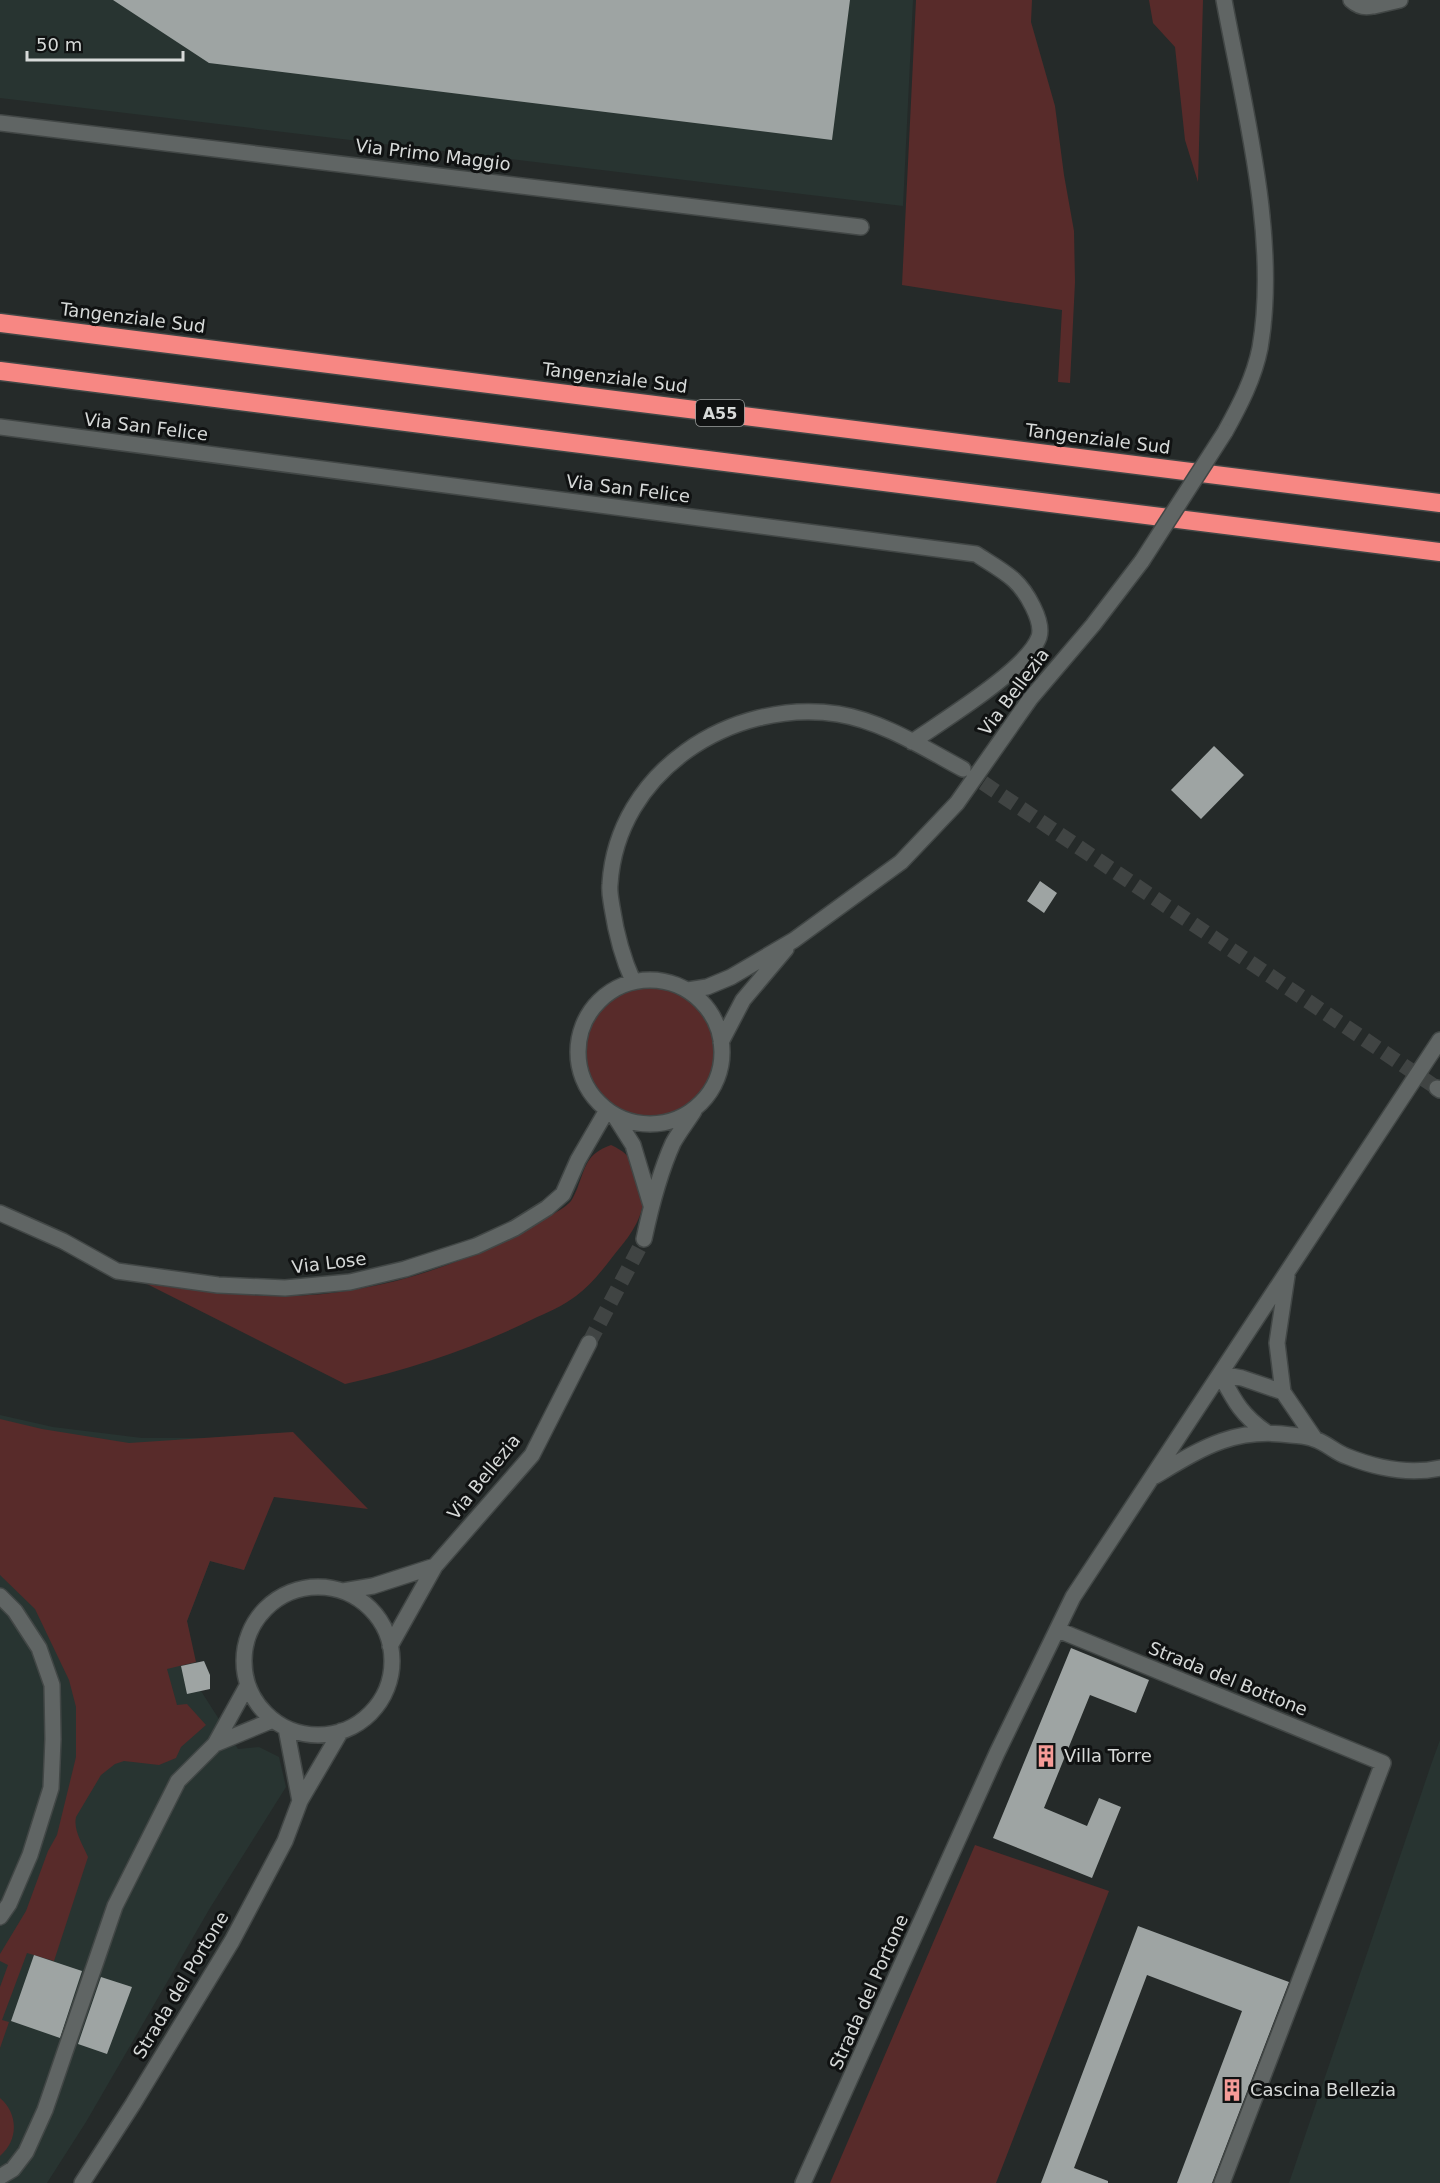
<svg xmlns="http://www.w3.org/2000/svg" width="1440" height="2183" font-family="'DejaVu Sans',sans-serif">
<rect width="100%" height="100%" fill="#252a29"/>
<path fill="#283431" d="M0,0h913l-10,206 -903,-108z
M0,1415l53,12 89,11h67l84,-6 -49,138 -34,-9 -23,60 14,70 37,58 21,-2 20,10 7,30 -76,121 -124,214 -39,61h-47z
M1440,1740v443h-151l143,-421z"/>
<path fill="#582b2a" d="M916,0h116l-1,22 24,84 9,69 10,56 1,51 -5,101 -12,-1 4,-72 -160,-25z
M1149,0h54l-5,182 -13,-42 -10,-93 -22,-24z
M578 1052a72 72 0 1 1 144 0a72 72 0 1 1-144 0Z
M611,1145c24,11 24,23 31,47 5,17 -9,40 -20,53 -14,17 -28,38 -46,51 -13,10 -30,17 -45,24 -59,29 -121,49 -186,64l-198,-100c45,6 91,12 137,12 89,0 189,-33 264,-79 7,-4 18,-10 23,-16 2,-3 4,-8 6,-12 9,-23 9,-35 34,-44z
M0,1419l42,10 87,14 164,-11 75,77 -94,-12 -30,73 -34,-9 -23,60 9,41 -29,7 10,36 10,-1 19,21 -25,22 -5,11 -17,7 -35,-4 -9,3 -14,11 -25,42c-3,13 7,28 12,40l-34,104 -27,-8 -25,67 7,2 -9,26v-61l8,-22 -8,-4v-7l26,-43 22,-60 9,-16 19,-78v-50l-7,-27 -34,-71 -35,-34z
M975,1845l134,46 -113,292h-166z
M0,2098c18,15 19,42 0,58z"/>
<path fill="#9ea4a3" d="M113,0h737l-18,140 -623,-77z
M1214,746l30,29 -43,44 -30,-29z
M1040,881l17,12 -13,20 -17,-12z
M1071,1648l78,32 -13,33 -46,-18 -46,113 43,18 12,-28 22,9 -29,71 -99,-40z
M204,1661l6,14v14l-23,5 -6,-28z
M1138,1926l151,56 -77,201h-35l65,-172 -95,-36 -73,193 34,13v2h-67z
M34,1955l48,16 -22,67 -49,-17z
M101,1977l31,10 -25,67 -29,-10z"/>
<g fill="none" stroke-linecap="round" stroke-linejoin="round">
<path stroke="#404443" stroke-width="15" stroke-dasharray="15 8" stroke-linecap="butt" d="M964,770l473,318
M589,1343l55,-104"/>
<g stroke="#424746" stroke-width="18">
<path id="minor" d="M1224,0c20,108 55,239 36,348 -6,30 -20,57 -35,84
M1351,0c10,9 21,9 32,0
M1374,6l26,-6
M0,123l861,104
M0,427l976,127c12,8 27,16 38,26 12,11 30,41 25,57 -11,32 -97,84 -127,105
M578 1052a72 72 0 1 1 144 0a72 72 0 1 1-144 0Z
M633,981c-11,-24 -17,-48 -21,-74 -1,-7 -3,-15 -2,-23 7,-112 121,-186 228,-170 44,7 86,34 125,55
M688,990l19,-3 24,-10 63,-37 107,-78 56,-59 73,-104 63,-74 49,-64
M721,1042l22,-42 43,-51
M1437,1088l3,2
M614,1115l19,30 18,60
M0,1213l63,28 54,30 101,14 67,3 65,-6 55,-13 71,-23 39,-18 32,-20 16,-14 15,-34 29,-50
M644,1239c7,-33 15,-65 29,-96 6,-11 14,-21 21,-32
M1287,1276l-10,67 6,49 32,47
M1220,1374c14,26 21,41 46,58
M1220,1374l22,4 41,14
M1155,1476c47,-28 79,-49 136,-41 8,1 16,1 23,4 11,3 21,13 32,17 30,12 62,19 94,12
M244 1661a74 74 0 1 1 148 0a74 74 0 1 1-148 0Z
M343,1591l30,-5 62,-20
M0,1596l15,15 24,37 13,37 1,54 -2,49 -21,67 -21,49 -9,13
M1058,1630l325,133 -161,420
M390,1646l45,-80 97,-111 57,-112
M247,1686l-32,58 58,-24
M286,1728l14,73
M0,2177l13,-8 13,-17 19,-42 70,-204 63,-125 37,-37
M82,2183l51,-79 99,-163 53,-100 15,-40 41,-70
M803,2183l194,-430 76,-156 367,-557"/>
</g>
<g stroke="#424746" stroke-width="21">
<path id="highway" d="M0,323l1440,180
M0,371l1440,181"/>
</g>
<use href="#minor" stroke="#606564" stroke-width="15"/>
<use href="#highway" stroke="#f78783" stroke-width="18"/>
<g stroke="#424746" stroke-width="18" stroke-linecap="butt">
<path id="minor-bridge" d="M1142,561l83,-129"/>
</g>
<use href="#minor-bridge" stroke="#606564" stroke-width="15"/>
</g>
<defs>
<g id="building-bare" transform="scale(1.8)"><path d="M-4-6H4V6H1V3H-1V6H-4ZM-2.5-4.3h1.7v1.8h-1.7ZM.8-4.3h1.7v1.8H.8ZM-2.5-1h1.7V.8h-1.7ZM.8-1h1.7V.8H.8Z" fill="#f59b97" stroke="#101212" stroke-width="2.5" paint-order="stroke"/></g>
</defs>
<g fill-rule="evenodd">
<use href="#building-bare" x="1046" y="1756"/>
<use href="#building-bare" x="1232" y="2090"/>
</g>
<g text-anchor="middle" stroke-width="6" stroke-linejoin="round" paint-order="stroke">
<rect fill="#101212" stroke="#9b9e9d" stroke-width="1.5" x="696" y="400" width="48" height="26" rx="4.5"/>
<g font-size="16" font-weight="bold" fill="#d7dad9">
<text x="720" y="419">A55</text>
</g>
<g font-size="18" fill="#d7dad9" stroke="#101212">
<text transform="translate(433 155) rotate(7)" y="6">Via Primo Maggio</text>
<text transform="translate(133 318) rotate(7)" y="6">Tangenziale Sud</text>
<text transform="translate(615 378) rotate(7)" y="6">Tangenziale Sud</text>
<text transform="translate(146 427) rotate(7)" y="6">Via San Felice</text>
<text transform="translate(1098 439) rotate(7)" y="6">Tangenziale Sud</text>
<text transform="translate(628 489) rotate(7)" y="6">Via San Felice</text>
<text transform="translate(1014 692) rotate(-53)" y="6">Via Bellezia</text>
<text transform="translate(329 1263) rotate(-7)" y="6">Via Lose</text>
<text transform="translate(484 1477) rotate(-51)" y="6">Via Bellezia</text>
<text transform="translate(1228 1679) rotate(22)" y="6">Strada del Bottone</text>
<text transform="translate(181 1985) rotate(-59)" y="6">Strada del Portone</text>
<text transform="translate(869 1992) rotate(-66)" y="6">Strada del Portone</text>
</g>
<g font-size="18" fill="#d7dad9" stroke="#101212" text-anchor="start">
<text x="1064" y="1762">Villa Torre</text>
<text x="1250" y="2096">Cascina Bellezia</text>
</g>
</g>
<path d="M27 51v9h156v-9" fill="none" stroke="#d7dad9" stroke-width="3"/>
<text x="36" y="51" font-size="18" fill="#d7dad9" stroke="#101212" stroke-width="4.5" paint-order="stroke">50 m</text>
</svg>
